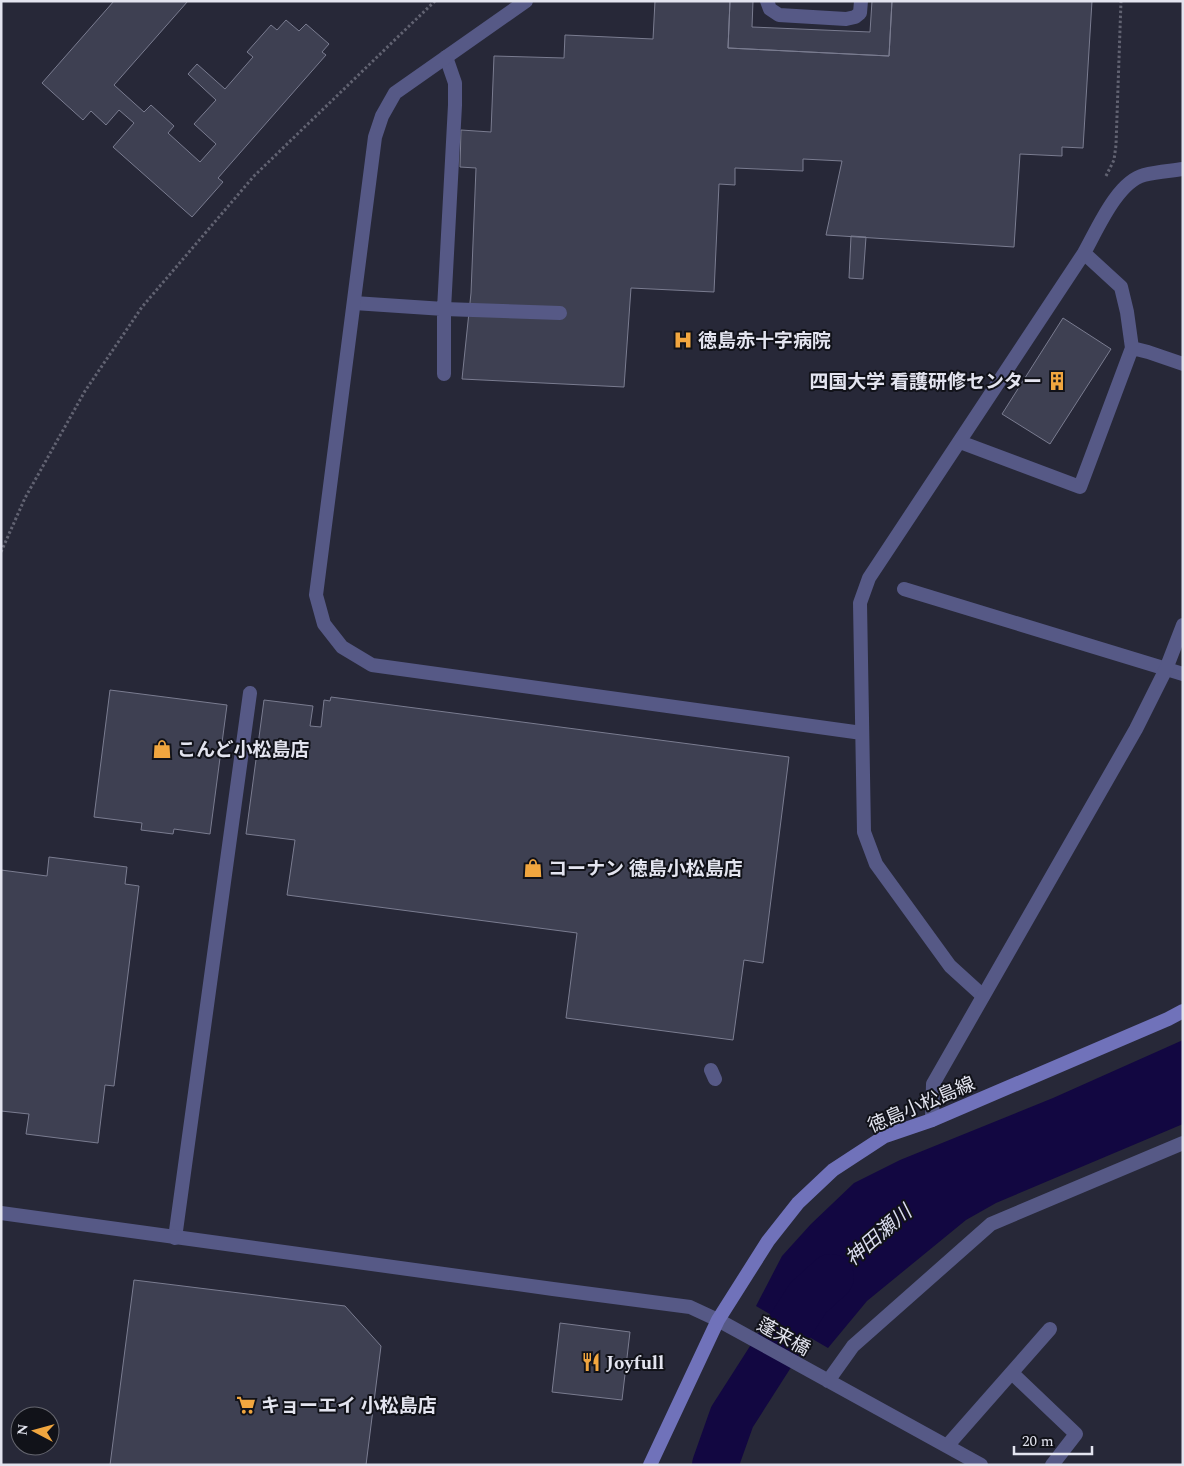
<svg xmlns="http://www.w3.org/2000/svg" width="1184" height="1466" font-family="Spectral,'Noto Sans JP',serif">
<rect width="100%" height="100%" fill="#272838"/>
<path fill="#120741" d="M1183,1040v84l-187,79 -30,17 -99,81 -39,47 -72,-42 26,-50 29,-32 43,-41 46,-23 153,-62z"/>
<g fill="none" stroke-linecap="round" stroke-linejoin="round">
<path stroke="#120741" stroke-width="46" d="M715,1465l17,-48 76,-119 23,-21"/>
</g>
<path fill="#3e4052" stroke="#7a7c90" d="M114,1h74l-74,84 30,27 7,-7 23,21 -6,7 32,29 16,-18 -22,-20 22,-24 -28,-26 9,-10 28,25 28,-32 -6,-5 24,-27 6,5 9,-10 13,11 7,-7 23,20 -7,8 4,3 -108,123 5,4 -31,35 -79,-70 21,-24 -15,-13 -13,15 -15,-14 -8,9 -41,-37z
M655,1h75l-2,47 161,8 3,-55h200l-9,147 -21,-1v9l-42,-2 -6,93 -188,-12 16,-74 -39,-2v12l-68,-3v17l-16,-1 -5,108 -83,-4 -7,99 -162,-8 9,-86 5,-125 -16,-1 1,-37 30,2 3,-76 70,2 1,-23 88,4z
M730,1h23l-1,26 118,5 2,-31h20l-3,55 -161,-8z
M851,236l15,1 -3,42 -14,-1z
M1063,318l48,31 -61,95 -48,-30z
M110,690l117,15 -17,129 -36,-5 -1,5 -32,-4 1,-7 -48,-6z
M331,697l458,60 -26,206 -19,-3 -11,80 -167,-22 11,-85 -290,-38 8,-55 -49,-6 18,-134 49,6 -3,20 11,1 3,-27 6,1z
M49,857l78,10 -2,17 14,2 -25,200 -9,-1 -7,58 -72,-9 3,-20 -28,-3v-241l46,6z
M134,1280l211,26 36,40 -15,119h-256z
M560,1323l70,9 -8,68 -70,-8z"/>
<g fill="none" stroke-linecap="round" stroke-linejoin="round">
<path stroke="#626372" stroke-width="3" stroke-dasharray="2.5 2.5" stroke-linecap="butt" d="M1106,176l8,-16 2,-15 5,-144
M1,552l24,-54 60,-107 57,-84 112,-131 181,-175"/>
<path stroke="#565986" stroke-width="14" d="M767,1l3,8 9,6 67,4 9,-2 5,-4 1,-12
M446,57l9,26v22l-11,204 116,4
M354,303l90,6v65
M711,1070l4,9
M175,1238l75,-545"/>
<path stroke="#565986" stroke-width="14" d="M526,1l-131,92 -13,23 -7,21 -59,458 8,29 18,23 30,18 490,68
M1132,348l16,4 35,12
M960,442l120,45 52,-139 -5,-36 -6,-25 -37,-34
M904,589l279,85
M983,996l-33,-30 -74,-102 -12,-32 -4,-229 9,-25 215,-325c13,-23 33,-71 60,-78 13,-3 26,-4 39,-6
M1,1213l552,76 137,18 28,13 263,145
M1012,1373l64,61 -24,31
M828,1381l25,-35 138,-122 192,-81
M947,1446l103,-117"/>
<path stroke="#565986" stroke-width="14" d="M932,1120l1,-36 203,-355 30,-60 17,-44"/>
<path stroke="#7072ba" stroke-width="14" d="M650,1465l68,-145 50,-79 30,-38 35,-33 52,-34 47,-16 236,-101 15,-8"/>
</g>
<defs>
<g id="hospital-bare" transform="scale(1.5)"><path d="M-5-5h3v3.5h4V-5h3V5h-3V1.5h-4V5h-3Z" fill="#f1a63f" stroke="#111219" stroke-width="2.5" paint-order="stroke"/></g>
<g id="building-bare" transform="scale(1.5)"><path d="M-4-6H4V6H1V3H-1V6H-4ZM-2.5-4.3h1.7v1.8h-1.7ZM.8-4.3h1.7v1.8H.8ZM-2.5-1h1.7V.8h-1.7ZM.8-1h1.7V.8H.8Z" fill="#f1a63f" stroke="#111219" stroke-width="2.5" paint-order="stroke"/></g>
<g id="shop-bare" transform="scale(1.5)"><path d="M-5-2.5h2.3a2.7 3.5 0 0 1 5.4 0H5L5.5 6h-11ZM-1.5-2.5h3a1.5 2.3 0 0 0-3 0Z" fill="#f1a63f" stroke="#111219" stroke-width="2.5" paint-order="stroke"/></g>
<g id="restaurant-bare" transform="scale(1.5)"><path d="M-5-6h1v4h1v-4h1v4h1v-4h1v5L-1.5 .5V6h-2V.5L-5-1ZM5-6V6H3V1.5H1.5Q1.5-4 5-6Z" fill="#f1a63f" stroke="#111219" stroke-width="2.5" paint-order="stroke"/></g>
<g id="supermarket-bare" transform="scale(1.5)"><path d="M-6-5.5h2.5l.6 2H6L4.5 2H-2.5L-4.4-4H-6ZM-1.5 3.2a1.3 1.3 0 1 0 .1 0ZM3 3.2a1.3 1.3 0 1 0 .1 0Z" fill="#f1a63f" stroke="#111219" stroke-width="2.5" paint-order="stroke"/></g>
</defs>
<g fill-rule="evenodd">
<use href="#hospital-bare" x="683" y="340"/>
<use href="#building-bare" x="1057" y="381"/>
<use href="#shop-bare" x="162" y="749"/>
<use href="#shop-bare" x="533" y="868"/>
<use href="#restaurant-bare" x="591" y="1362"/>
<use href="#supermarket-bare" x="246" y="1405"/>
</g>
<g text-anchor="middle" stroke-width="4" stroke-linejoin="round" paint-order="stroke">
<g font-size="19" font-weight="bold" fill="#e3e4ef" stroke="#111219" text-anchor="start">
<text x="698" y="347">徳島赤十字病院</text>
<text x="1042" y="388" text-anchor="end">四国大学 看護研修センター</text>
<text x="177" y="756">こんど小松島店</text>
<text x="548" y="875">コーナン 徳島小松島店</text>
<text x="606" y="1369">Joyfull</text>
<text x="261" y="1412">キョーエイ 小松島店</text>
</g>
<g font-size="19" fill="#e3e4ef" stroke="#111219">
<text transform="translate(921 1104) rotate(-23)" y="7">徳島小松島線</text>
<text transform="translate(784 1336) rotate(29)" y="7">蓬来橋</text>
</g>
<g font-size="20" font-style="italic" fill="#dadcef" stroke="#111219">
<text transform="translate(878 1235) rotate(-41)" y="7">神田瀬川</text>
</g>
</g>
<rect width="1184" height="1466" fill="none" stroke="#e3e4ef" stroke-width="5"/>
<g transform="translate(35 1431) rotate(276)"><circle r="24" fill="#111219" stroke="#65666f"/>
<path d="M0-4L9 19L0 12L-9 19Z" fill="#f1a63f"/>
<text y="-8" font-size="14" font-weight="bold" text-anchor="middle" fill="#e3e4ef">N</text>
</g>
<path d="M1014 1446v8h78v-8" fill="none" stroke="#e3e4ef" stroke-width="2.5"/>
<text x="1022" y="1446" font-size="15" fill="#e3e4ef" stroke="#111219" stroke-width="4" paint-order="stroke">20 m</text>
</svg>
